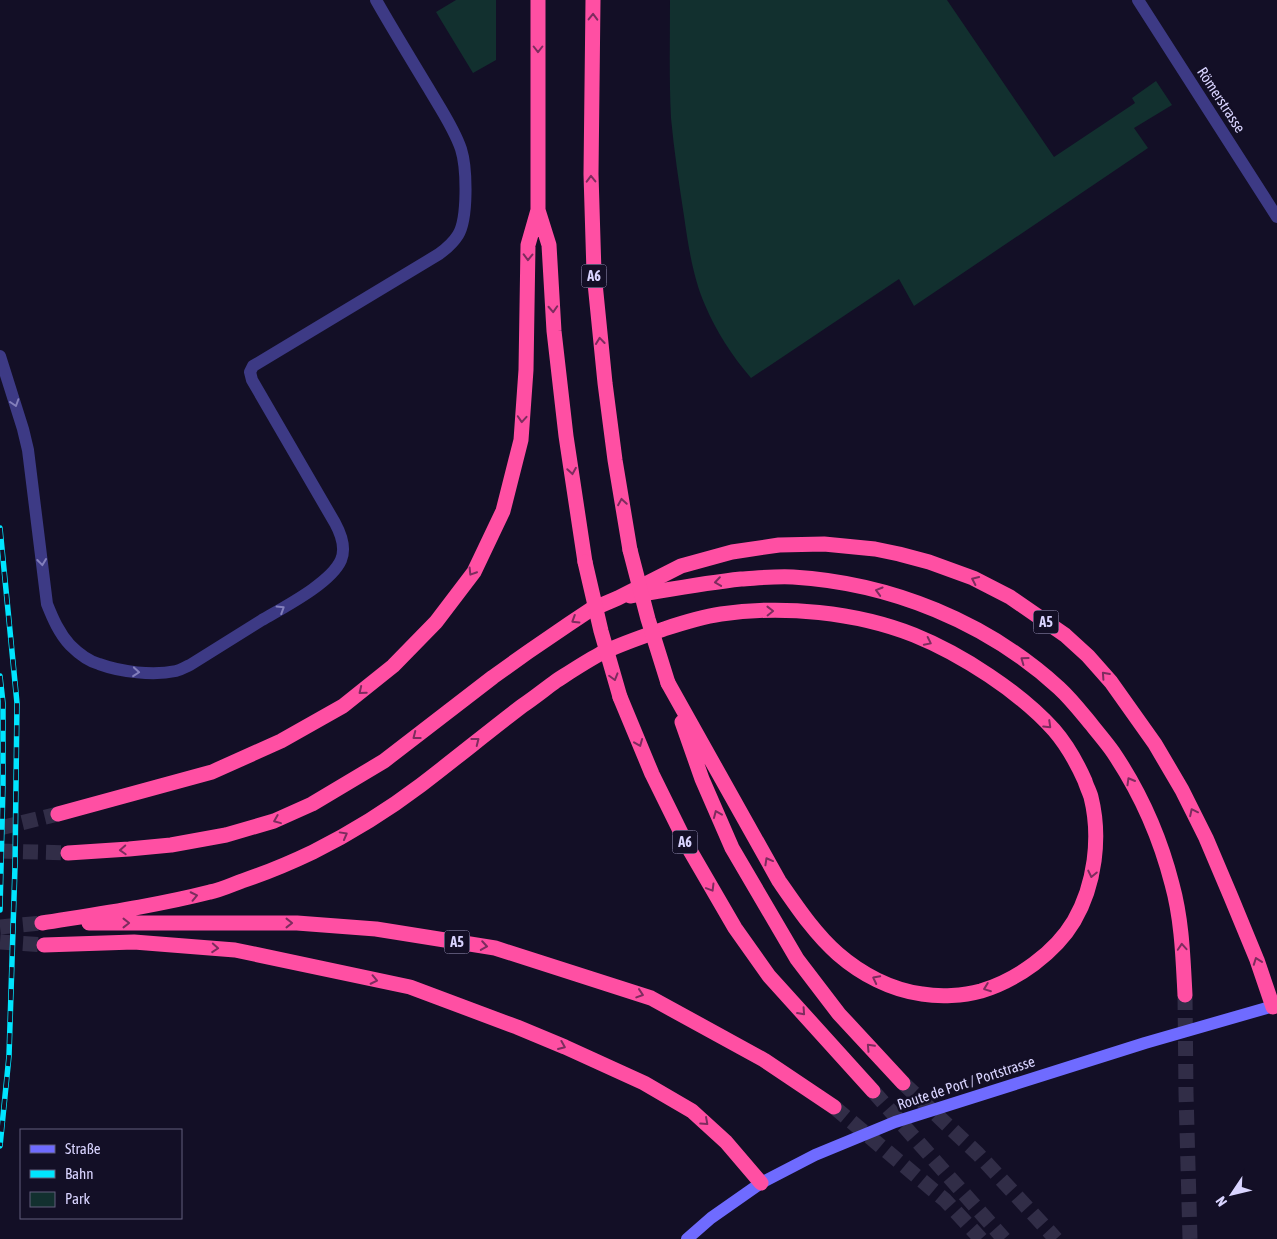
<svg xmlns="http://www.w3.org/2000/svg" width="1277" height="1239" font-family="'Asap Condensed',sans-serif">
<rect width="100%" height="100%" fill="#130f26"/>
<path fill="#12302f" d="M456,0h40v60l-23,13 -37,-61z
M670,0h277l107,157 81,-54 -3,-5 24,-17 16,24 -38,23 14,20 -234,158 -15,-27 -148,99c-19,-22 -35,-47 -46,-73 -12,-27 -17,-61 -21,-89 -5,-33 -10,-65 -13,-98 -2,-39 -1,-79 -1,-118z"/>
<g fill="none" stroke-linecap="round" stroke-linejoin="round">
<path stroke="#312d47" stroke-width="15" stroke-dasharray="15 8" stroke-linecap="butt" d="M0,828l58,-14
M0,851l68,2
M0,927l42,-4
M0,942l44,3
M1185,995l1,98 4,146
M903,1083l75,71 78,85
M873,1091l131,148
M834,1107l111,93 36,39"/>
<path stroke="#3d3a85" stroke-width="12" d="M0,356l23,73 5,21 19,154c6,15 12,29 23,41 8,8 18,16 29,19 22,8 54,12 77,7 5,-1 9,-4 14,-6 24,-15 48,-30 72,-45 22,-13 69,-37 79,-60 5,-12 0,-26 -6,-37l-83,-143 -2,-8 3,-6 186,-112c7,-5 14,-11 19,-19 10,-16 9,-67 3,-86 -7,-21 -21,-41 -32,-60 -18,-30 -36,-59 -53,-89"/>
<path stroke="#3d3a85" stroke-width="12" d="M1138,0l139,217"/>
<path stroke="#6f6bff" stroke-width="12" d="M687,1239l24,-21 50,-35 54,-28 80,-33 250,-79 132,-38"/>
<path stroke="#ff4fa3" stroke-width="15" d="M538,0v210l11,35 5,86 12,105 19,126
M593,0l-2,174 3,99 11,110 10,77 15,90
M630,596c37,-6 74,-13 111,-17 17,-1 35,-3 52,-2 98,6 194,45 266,111 12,11 22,24 32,36 7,9 15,18 22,28 27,40 47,85 59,132 10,36 11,74 13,111
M620,697l32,77 36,73 47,81 34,48 104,115
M682,722l20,57 30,69 65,111 42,55 64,69
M58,814l154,-42 69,-31 62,-35 50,-40 43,-44 38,-50 29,-61 18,-71 5,-70 2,-125 10,-35
M68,853l61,-4 42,-4 55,-10 48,-14 38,-17 72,-43 109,-84 35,-25 41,-28 21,-14 28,-12 63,-32 51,-14 47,-7 45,-1 51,5 24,5 30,8 44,16 37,19 55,38 23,21 23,26 44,62 27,46 24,48 25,59 26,63 16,47
M42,923c56,-9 113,-17 168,-31 11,-2 21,-7 32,-11 24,-8 48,-18 71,-29 38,-19 75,-42 108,-67 34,-26 67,-53 101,-79 12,-8 23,-17 34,-25 14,-9 29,-19 44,-27 20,-10 42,-17 64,-25 18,-6 37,-12 57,-15 62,-9 135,-2 193,21 47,19 106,57 140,95 13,15 23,33 31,51 1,4 5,12 6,16 10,40 4,88 -17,124 -19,32 -57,59 -93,70 -18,5 -41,6 -59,3 -31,-4 -61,-20 -84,-40 -23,-20 -41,-47 -59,-73l-111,-198
M89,923h208l79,6 119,19 156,50 113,62 70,47
M44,945l90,-3 101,8 175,37 107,40 48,20 79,36 48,28 34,31 35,41"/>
<g stroke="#00e5ff" stroke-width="5.5">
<path id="rail" d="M0,528l17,175 -2,163 -6,190 -9,90
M0,676l3,27v81l-3,126"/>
</g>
<use href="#rail" stroke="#130f26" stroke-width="4" stroke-dasharray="11" stroke-linecap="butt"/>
<path stroke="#ff4fa3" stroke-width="15" d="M630,550l18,69 20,64
M585,562l16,69 19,66"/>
</g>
<defs><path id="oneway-chevron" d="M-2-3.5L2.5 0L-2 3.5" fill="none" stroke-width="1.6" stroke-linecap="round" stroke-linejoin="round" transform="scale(1.25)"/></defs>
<g stroke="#7d2c5e">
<use href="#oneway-chevron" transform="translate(593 17) rotate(-89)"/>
<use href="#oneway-chevron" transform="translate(538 49) rotate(90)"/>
<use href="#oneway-chevron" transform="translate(591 179) rotate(-91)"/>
<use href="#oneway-chevron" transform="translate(528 257) rotate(91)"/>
<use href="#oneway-chevron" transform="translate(553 309) rotate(87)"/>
<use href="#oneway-chevron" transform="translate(600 341) rotate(-96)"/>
<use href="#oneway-chevron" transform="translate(522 419) rotate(94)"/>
<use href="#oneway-chevron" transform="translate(572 471) rotate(81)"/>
<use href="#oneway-chevron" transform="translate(622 502) rotate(-99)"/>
<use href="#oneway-chevron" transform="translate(472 572) rotate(122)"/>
<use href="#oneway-chevron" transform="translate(975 580) rotate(-155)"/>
<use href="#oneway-chevron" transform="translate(718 582) rotate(172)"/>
<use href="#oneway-chevron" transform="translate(879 591) rotate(-164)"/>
<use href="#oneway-chevron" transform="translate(770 611) rotate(-1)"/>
<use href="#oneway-chevron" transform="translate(575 620) rotate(148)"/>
<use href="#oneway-chevron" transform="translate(928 642) rotate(26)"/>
<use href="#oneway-chevron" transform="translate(1024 660) rotate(-144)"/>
<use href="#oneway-chevron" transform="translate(1105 675) rotate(-132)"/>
<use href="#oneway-chevron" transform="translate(614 677) rotate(74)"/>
<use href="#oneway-chevron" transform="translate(362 691) rotate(141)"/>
<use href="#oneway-chevron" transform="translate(1048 725) rotate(44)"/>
<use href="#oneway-chevron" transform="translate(416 736) rotate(142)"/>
<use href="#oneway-chevron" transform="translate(476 741) rotate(-38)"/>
<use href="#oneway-chevron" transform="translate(639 743) rotate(68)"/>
<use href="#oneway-chevron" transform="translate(1130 781) rotate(-120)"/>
<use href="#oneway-chevron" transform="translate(1193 812) rotate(-116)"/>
<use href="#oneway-chevron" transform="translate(717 814) rotate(-113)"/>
<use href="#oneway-chevron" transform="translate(277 820) rotate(158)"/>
<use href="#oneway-chevron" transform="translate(344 835) rotate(-29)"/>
<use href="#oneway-chevron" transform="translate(123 850) rotate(177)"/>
<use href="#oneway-chevron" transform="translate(768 861) rotate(-119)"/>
<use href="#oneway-chevron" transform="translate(1092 874) rotate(102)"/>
<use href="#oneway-chevron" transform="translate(711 888) rotate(59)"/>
<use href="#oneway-chevron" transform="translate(194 896) rotate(-12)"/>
<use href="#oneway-chevron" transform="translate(126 923)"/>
<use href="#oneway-chevron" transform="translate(289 923)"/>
<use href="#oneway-chevron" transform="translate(484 946) rotate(9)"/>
<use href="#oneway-chevron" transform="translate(1182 947) rotate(-94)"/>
<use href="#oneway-chevron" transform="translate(215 948) rotate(4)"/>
<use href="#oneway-chevron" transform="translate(1257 961) rotate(-110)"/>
<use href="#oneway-chevron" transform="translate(876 979) rotate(-153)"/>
<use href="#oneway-chevron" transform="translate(374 980) rotate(12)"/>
<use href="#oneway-chevron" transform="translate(987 988) rotate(159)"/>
<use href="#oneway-chevron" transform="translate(640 994) rotate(18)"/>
<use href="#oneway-chevron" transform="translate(802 1012) rotate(48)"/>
<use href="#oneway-chevron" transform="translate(562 1046) rotate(23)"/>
<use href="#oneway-chevron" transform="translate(870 1047) rotate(-133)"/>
<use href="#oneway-chevron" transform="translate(705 1122) rotate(42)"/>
</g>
<g stroke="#837fbc">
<use href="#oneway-chevron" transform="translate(15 403) rotate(72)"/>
<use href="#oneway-chevron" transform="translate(42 562) rotate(83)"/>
<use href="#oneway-chevron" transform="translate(281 609) rotate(-32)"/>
<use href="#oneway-chevron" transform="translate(136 672) rotate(5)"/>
</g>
<g text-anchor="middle" stroke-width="5" stroke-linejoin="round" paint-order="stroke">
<g fill="#130f26" stroke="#9e99be" stroke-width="1">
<rect x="581.5" y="264.5" width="25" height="23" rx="4"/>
<rect x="1033.5" y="610.5" width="25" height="23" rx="4"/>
<rect x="672.5" y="830.5" width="25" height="23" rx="4"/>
<rect x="444.5" y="930.5" width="25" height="23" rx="4"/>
</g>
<g font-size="14" font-weight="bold" fill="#d9d4ff">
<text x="594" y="281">A6</text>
<text x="1046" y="627">A5</text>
<text x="685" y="847">A6</text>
<text x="457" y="947">A5</text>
</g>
<g font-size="15" fill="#d9d4ff" stroke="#130f26">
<text transform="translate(1221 100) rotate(57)" y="5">Römerstrasse</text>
<text transform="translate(966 1083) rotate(-18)" y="5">Route de Port / Portstrasse</text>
</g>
</g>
<rect x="20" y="1129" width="162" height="90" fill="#130f26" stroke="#625e7d"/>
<rect x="30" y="1145" width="25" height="8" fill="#6f6bff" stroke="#625e7d"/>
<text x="65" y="1154" font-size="15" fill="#d9d4ff">Straße</text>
<rect x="30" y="1170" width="25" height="8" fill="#00e5ff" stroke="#625e7d"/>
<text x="65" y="1179" font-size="15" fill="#d9d4ff">Bahn</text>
<rect x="30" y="1192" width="25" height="15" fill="#12302f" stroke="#625e7d"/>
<text x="65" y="1204" font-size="15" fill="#d9d4ff">Park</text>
<g transform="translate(1232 1194) rotate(235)" stroke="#130f26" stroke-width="4" paint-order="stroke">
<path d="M0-4L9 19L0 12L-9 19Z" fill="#d9d4ff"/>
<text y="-8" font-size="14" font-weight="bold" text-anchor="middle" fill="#d9d4ff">N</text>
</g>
</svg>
